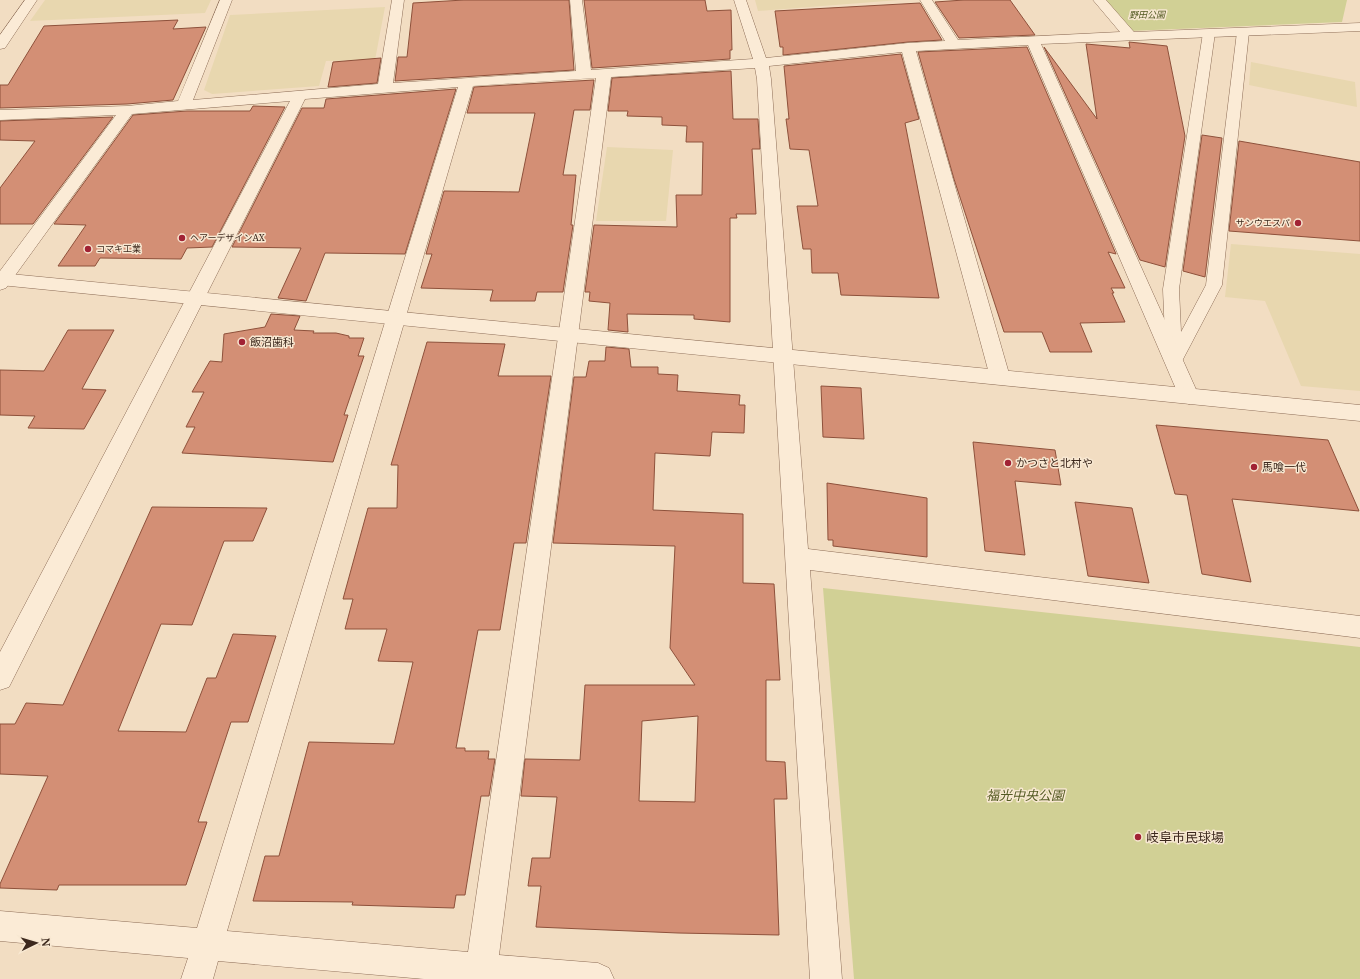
<svg xmlns="http://www.w3.org/2000/svg" width="1360" height="979" font-family="'Noto Serif','Noto Sans JP',serif">
<rect width="100%" height="100%" fill="#f2ddc2"/>
<path fill="#e8d7af" d="M45,0h166l-6,13 -175,8z
M755,0h144l-141,11z
M385,7l-10,53 -49,1 -7,25 -107,8 -8,-4 26,-75z
M1251,62l104,20 2,25 -108,-22z
M607,147l66,3 -7,71h-70z
M1231,244l129,10v137l-59,-5 -36,-85 -40,-4z"/>
<path fill="#d1d095" d="M1103,0h244l-5,22 -212,9z
M823,588l537,59v332h-506z"/>
<path fill="#d38f75" stroke="#8e513b" fill-rule="evenodd" d="M464,0h105l5,70 -179,11 3,-24h9l6,-54z
M584,0h121l2,11 24,-1 1,40h-2v9l-138,9z
M964,0h46l25,35 -76,3 -24,-36z
M920,3l22,37 -34,2 -125,13v-8h-3l-5,-36z
M178,20l-5,9 33,-2 -33,73 -46,4 -127,4v-23h8l36,-59z
M1129,42l38,4 18,90 -20,131 -25,-7 -96,-213 53,72 -11,-75 44,4z
M1027,47l89,207 -8,-2 17,36h-14l3,5h-2l13,29 -45,1 12,29h-42l-8,-20h-38l-50,-153 -36,-127z
M901,54l18,65 -14,4 34,175 -98,-3 -3,-22h-26l-1,-24h-8l-6,-43h21l-9,-56 -19,-1 -4,-30h3l-5,-53z
M381,58l-4,25 -49,4 5,-25z
M731,71l2,48h25l2,30h-8l4,65h-20l1,4h-7v104l-36,-3v-4l-67,-1 1,18 -20,-2 2,-27 -21,-2 1,-9h-5l9,-67 83,2 -1,-32h26l1,-53h-17l1,-16 -25,-1v-8l-35,-1 1,-5h-20l4,-33z
M594,80l-4,30h-16l-11,65h13l-5,50h2l-10,67h-26l-2,9h-45l3,-11 -72,-2 11,-34h-6l18,-63 75,1 16,-79h-68l7,-26z
M456,89l-51,165 -80,-1 -19,48 -28,-3 23,-50 -69,-1 70,-139h22l2,-9z
M253,106l32,1 -73,140 -25,1 -6,11 -81,-1 -5,8h-37l28,-41 -32,-1 79,-109 54,-4h63z
M113,117l-80,107h-33v-36l35,-47 -35,-1v-19z
M1202,135l20,3 -17,139 -22,-6z
M1239,141l121,21v79l-131,-10z
M271,314l29,2 -6,14 20,1 -1,2h23l13,3v2h15l-6,18h6l-20,59h4l-15,47 -151,-9 13,-26h-9l18,-35h-12l18,-31 12,1 2,-28 41,-7z
M68,330h46l-32,59 24,1 -22,39 -56,-1 7,-12 -35,-1v-45l44,1z
M427,342l78,2 -7,32h53l-25,167h-12l-14,87h-22l-22,118h9v3h24l-1,8h7l-6,37h-8l-16,99h-9l-2,13 -102,-3 1,-3 -100,-1 12,-45h14l30,-114 85,2 19,-82 -35,-1 9,-32h-42l8,-30h-10l25,-91h29l1,-43h-7z
M606,347l23,2 2,18h27v7l20,1 -1,16 63,4 -1,10h6l-1,28 -32,-1 -2,24 -55,-3 -2,57 90,4v69l31,1 6,96h-14v81l19,1 2,37h-13l5,136 -101,-2 -142,-6 5,-41h-13l4,-28h18l7,-61 -36,-1 4,-37 55,1 5,-75h110l-25,-37 5,-102 -122,-3 21,-166h12l3,-16h16zM698,716l-3,86 -56,-1 3,-80z
M821,386l40,2 3,51 -41,-2z
M1156,425l172,15 31,71 -127,-12 19,83 -49,-8 -15,-79 -12,-1z
M973,442l82,8 6,35 -46,-4 10,74 -40,-4z
M827,483l100,15v59l-94,-11v-6h-5z
M1075,502l57,6 17,75 -61,-7z
M152,507l115,1 -14,33h-29l-32,84 -31,-1 -43,107 68,1 21,-54h9l17,-44 43,2 -28,86h-17l-33,100h9l-21,63h-127l-2,5 -57,-2v-4l48,-108 -48,-2v-50h15l11,-21 37,2z"/>
<g fill="none" stroke-linecap="round" stroke-linejoin="round">
<g stroke="#8d6d57" stroke-width="1">
<path id="service" d="M1243,29l4,1 2,2 -27,253 -42,80 -6,2 -6,-2 -2,-4 -3,-72 40,-256 2,-2h8l2,2 -36,256 2,43 25,-47 31,-253 2,-2z"/>
</g>
<g stroke="#8d6d57" stroke-width="1">
<path id="minor" d="M220,0h12l-39,100 185,-16 14,-84h12l-11,83 183,-12 -6,-71h12l9,70 162,-11 -19,-59h12l20,58 142,-15 37,-2 -25,-41h12l26,40 162,-8 -27,-32h13l28,32 226,-9v8l-319,13 158,352 -3,5 -7,3 -7,-3 -3,-5 -151,-351 -112,6 94,326 -3,5 -7,2 -7,-2 -3,-5 -88,-325 -133,14 2,13 37,470 552,67v22l-550,-68 32,409h-32l-53,-900 -2,-11 -144,9 -112,878 99,8 11,5 5,11h-190l-206,-18 -5,18h-32l7,-21 -188,-17v-30l197,17 261,-841 -153,12 -296,588 -9,3v-38l290,-551 -158,13 -126,174 -6,2v-19l116,-156 -116,5v-10l127,-4 51,-5zM596,78l-128,874 -241,-21 246,-845z"/>
</g>
<g stroke="#8d6d57" stroke-width="1">
<path id="tertiary" d="M25,0h12l-32,48 -5,1v-14z
M0,273l1360,132v16l-1360,-136z"/>
</g>
<use href="#service" fill="#fbebd6" fill-rule="evenodd"/>
<use href="#minor" fill="#fbebd6" fill-rule="evenodd"/>
<use href="#tertiary" fill="#fbebd6" fill-rule="evenodd"/>
</g>
<g fill="#a12234" stroke="#f8e8d2" stroke-width="1.5">
<circle cx="1298" cy="223" r="4"/>
<circle cx="182" cy="238" r="4"/>
<circle cx="88" cy="249" r="4"/>
<circle cx="242" cy="342" r="4"/>
<circle cx="1008" cy="463" r="4"/>
<circle cx="1254" cy="467" r="4"/>
<circle cx="1138" cy="837" r="4"/>
</g>
<g text-anchor="middle" stroke-width="3" stroke-linejoin="round" paint-order="stroke">
<g font-size="9" font-style="italic" fill="#535a22" stroke="#f8e8d2">
<text x="1147" y="18">野田公園</text>
</g>
<g font-size="9" fill="#3c281d" stroke="#f8e8d2" text-anchor="start">
<text x="1290" y="226" text-anchor="end">サンウエスパ</text>
<text x="190" y="241">ヘアーデザインAX</text>
<text x="96" y="252">コマキ工業</text>
</g>
<g font-size="11" fill="#3c281d" stroke="#f8e8d2" text-anchor="start">
<text x="250" y="346">飯沼歯科</text>
<text x="1016" y="467">かつさと北村や</text>
<text x="1262" y="471">馬喰一代</text>
</g>
<g font-size="13" font-style="italic" fill="#535a22" stroke="#f8e8d2">
<text x="1025" y="800">福光中央公園</text>
</g>
<g font-size="13" fill="#3c281d" stroke="#f8e8d2" text-anchor="start">
<text x="1146" y="842">岐阜市民球場</text>
</g>
</g>
<g transform="translate(36 943) rotate(85)" stroke="#f8e8d2" stroke-width="3" paint-order="stroke">
<path d="M0-3L7 15L0 10L-7 15Z" fill="#3c281d"/>
<text y="-6" font-size="11" font-weight="bold" text-anchor="middle" fill="#3c281d">N</text>
</g>
</svg>
